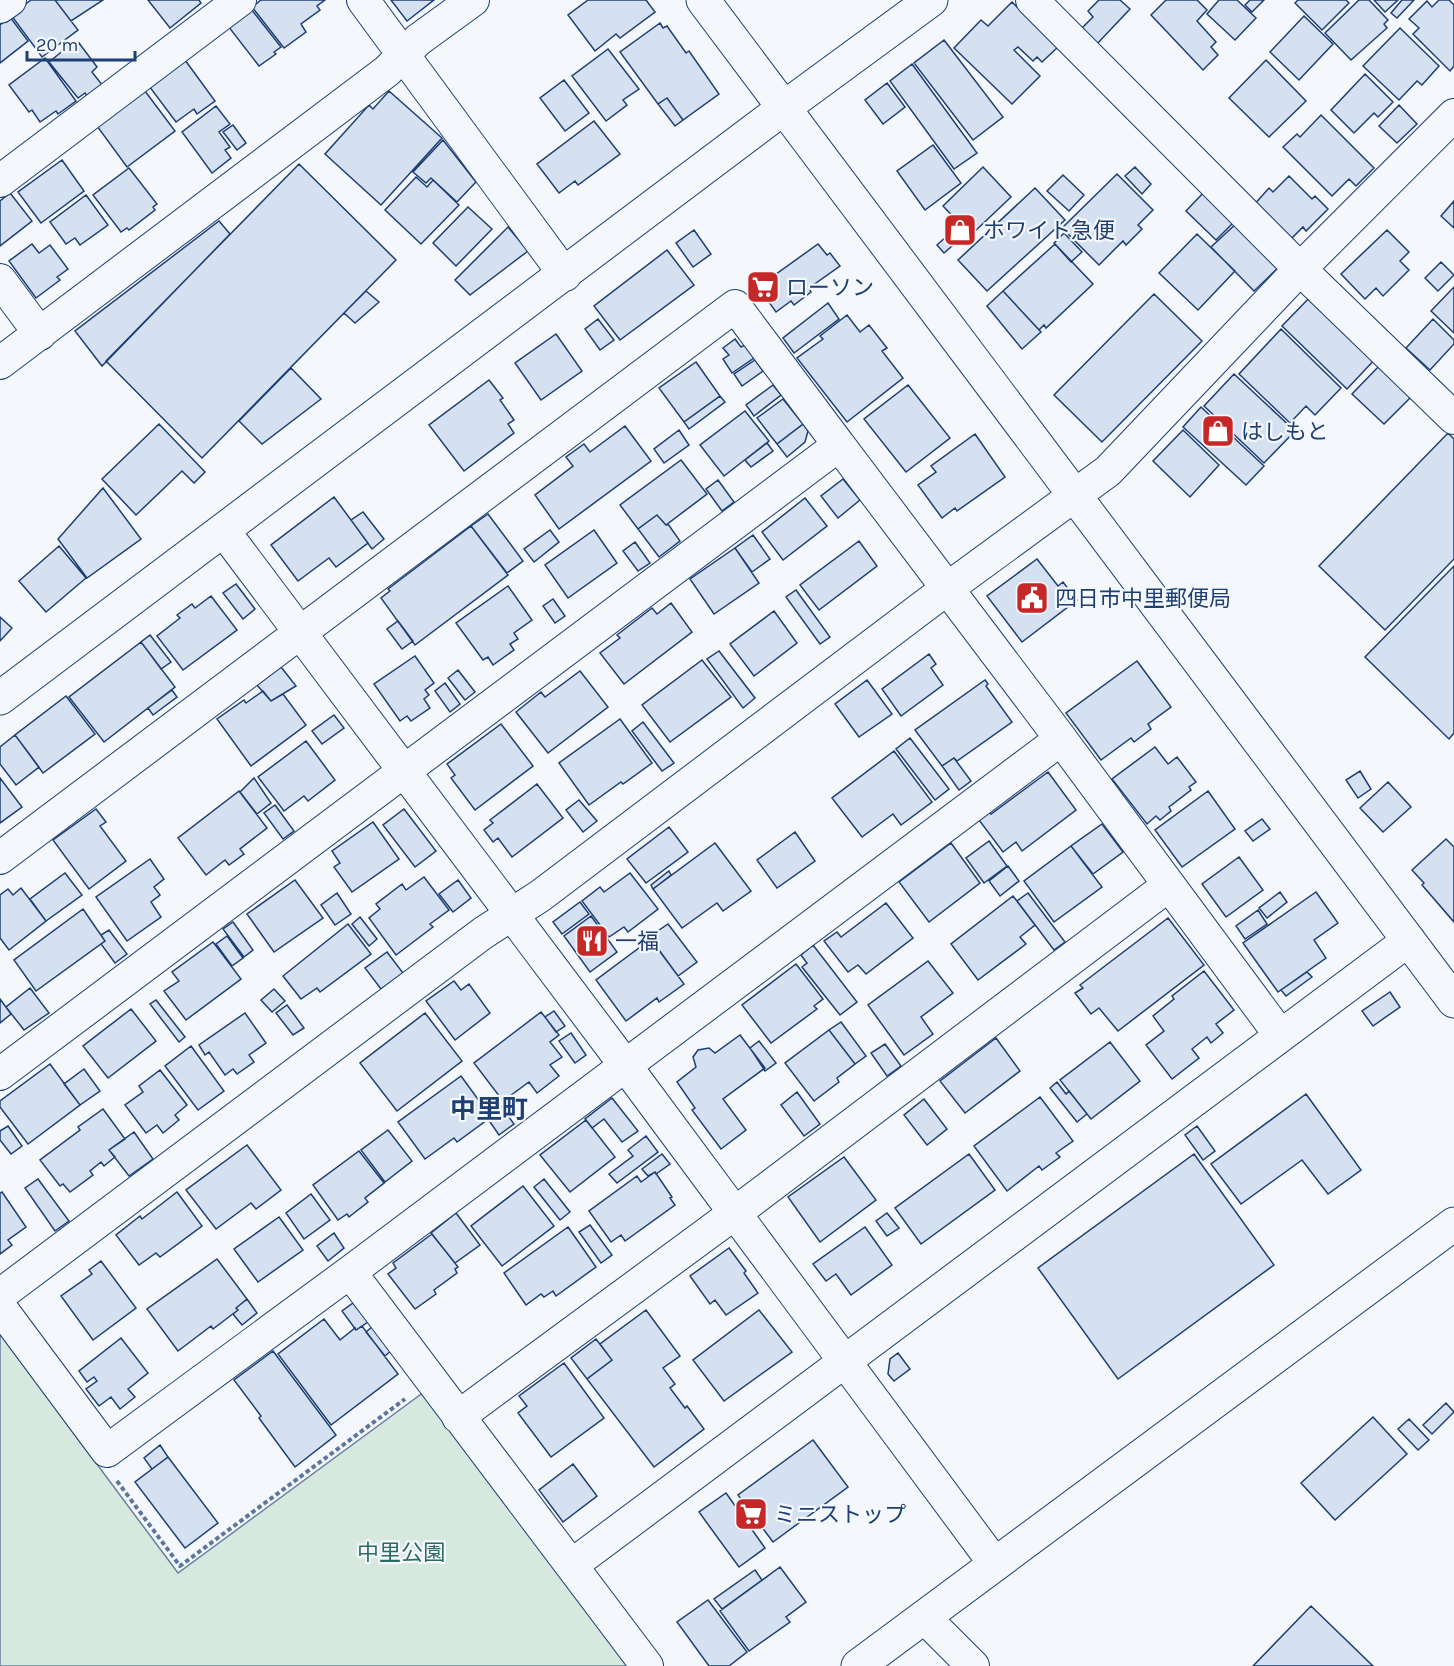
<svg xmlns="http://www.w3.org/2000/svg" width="1454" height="1666" font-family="Karla,'Noto Sans JP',sans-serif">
<rect width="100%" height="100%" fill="#f4f7fb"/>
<path fill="#d7e8df" stroke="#687fa3" stroke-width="1.5" d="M0,1334l178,239 246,-181 206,274h-630z"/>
<path fill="#d5e0f0" stroke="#1d3f73" stroke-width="1.5" d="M31,0h24l23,30 -36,27 -31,-42z
M55,0h48l-32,21z
M148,0h51l2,3 -31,25z
M261,0h64l-8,6 3,4 -19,14 5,8 -22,16 -32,-41z
M391,0h43l-27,21z
M588,0h58l9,12 -35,26 -4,-4 -21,17 -27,-36z
M1099,0h21l10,9 -34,36 -16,-15 13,-13 -5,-6z
M1166,0h31l10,10 -10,11 19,21 -5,5 7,8 -15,15 -52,-55z
M1219,0h18l19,18 -21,22 -28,-26z
M1250,0h14l-12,12 -7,-7z
M1298,0h48l3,3 -27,27 -27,-27z
M1359,0h10l19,20 -4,4 3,4 -36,32 -26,-27z
M1374,0h24l-13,12z
M1402,0h12l-17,18 -6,-5z
M1439,0h10l5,5v61l-4,5 -37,-37 6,-6 -10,-9 18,-18 5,6z
M1012,2l46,45 -16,15 -5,-5 -4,4 -15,-14 -4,3 26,26 -28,28 -58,-56 27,-28 7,6z
M251,9l30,38 -7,5 2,2 -17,12 -31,-40z
M1304,16l29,28 -34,36 -29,-28z
M10,17l18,24 -28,22v-38z
M660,23l3,5 4,-2 19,27 3,-2 30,43 -36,26 -16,-22 -9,6 -38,-52z
M1400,28l39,38 -17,19 -5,-4 -18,19 -36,-34z
M944,40l59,77 -30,23 -59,-77z
M79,43l18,24 -5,5 11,14 -15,11 -3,-4 -7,5 -29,-36 21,-17 3,3z
M608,49l31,40 -16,11 4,5 -21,16 -34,-45z
M45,58l31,43 -18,13 -2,-3 -16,11 -8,-12 -3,2 -20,-27z
M185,60l30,41 -18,13 -3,-5 -18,13 -27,-36z
M1266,60l40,41 -37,36 -40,-39z
M912,64l65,89 -23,16 -64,-88z
M1365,74l28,28 -15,15 -4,-4 -20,20 -23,-23z
M564,80l25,33 -24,18 -25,-33z
M887,83l18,24 -22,17 -18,-24z
M145,91l30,40 -48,36 -30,-41z
M389,91l53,47 -61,67 -56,-51 44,-49 4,4z
M667,98l16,22 -8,6 -17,-22z
M1399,105l18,19 -20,19 -18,-17z
M216,106l14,18 -11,8 11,15 -5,3 6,8 -19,15 -30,-41z
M1321,115l53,53 -18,18 -7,-7 -17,17 -49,-49 14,-13 3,3z
M594,121l26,33 -42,31 -3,-4 -16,12 -22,-29z
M233,125l13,18 -9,7 -14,-18z
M443,140l33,42 -19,20 -26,-24 -5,5 -13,-11z
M933,145l28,38 -36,27 -28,-39z
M62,160l22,31 -43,32 -23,-31z
M299,164l97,96 -194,198 -96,-97z
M983,167l28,30 -40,38 -28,-29z
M1135,167l16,17 -9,10 -17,-18z
M129,168l28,36 -4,3 2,3 -26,20 -2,-2 -6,4 -28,-37z
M1117,174l36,36 -15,15 4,4 -16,16 -3,-4 -24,24 -37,-37z
M1063,175l21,20 -15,16 -22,-20z
M1289,176l23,23 3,-3 13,13 -22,22 -3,-4 -14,14 -36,-35 16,-18 4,4z
M416,177l11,10 6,-7 26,25 -38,39 -36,-34z
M1035,188l30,32 -78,71 -29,-31z
M1206,190l31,29 -21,21 -30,-29z
M10,193l22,28 -32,25v-45z
M86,195l22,30 -28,20 -5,-7 -9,6 -16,-22z
M1454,201v27l-13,-12z
M468,207l24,22 -36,37 -23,-23z
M219,221l11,13 -128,132 -27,-35z
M1238,222l43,43 -27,26 -43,-44z
M958,226l8,8 -22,19 -7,-8z
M508,227l20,24 -58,44 -15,-15z
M694,230l17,24 -18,13 -17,-24z
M1387,230l22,22 -9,9 9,9 -26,26 -7,-8 -11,11 -24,-25z
M1064,233l18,19 -11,10 -17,-19z
M1197,234l38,37 -37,39 -39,-37z
M32,244l7,9 11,-8 18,24 -11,8 3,3 -24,18 -27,-37z
M818,244l9,11 3,-2 10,13 -31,22 2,4 -17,13 -3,-4 -15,11 -18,-25z
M1055,244l38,40 -47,44 -2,-3 -5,5 -36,-39z
M667,250l27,35 -74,55 -26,-34z
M1441,262l13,13 -16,16 -13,-13z
M1454,287v46l-23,-22z
M366,291l13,11 -24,21 -11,-10z
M1003,291l38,41 -19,17 -35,-43z
M1154,294l48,47 -100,101 -48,-47z
M1313,294l65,62 -31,33 -65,-63z
M828,303l11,16 -45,34 -11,-15z
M847,315l13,17 9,-7 18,23 -5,3 21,27 -56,44 -50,-64 26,-19 -3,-3z
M598,319l16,21 -14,10 -15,-21z
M1433,319l21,21v4l-24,26 -24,-22z
M1281,329l60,59 -26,27 -9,-9 -16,17 -51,-49z
M556,334l26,37 -41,29 -26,-37z
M735,339l6,8 4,-2 9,13 -22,15 -9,-14 6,-4 -6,-7z
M755,360l8,11 -21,15 -8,-12z
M696,362l24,34 -36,26 -25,-34z
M1380,365l32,31 -28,28 -32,-30z
M291,368l30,31 -59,45 -23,-23z
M1234,374l61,57 -31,32 -60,-57z
M489,380l14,18 -3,2 14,20 -6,4 6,9 -50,38 -35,-46z
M773,385l8,10 -27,21 -8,-11z
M908,385l42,53 -44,34 -42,-53z
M720,396l5,6 -36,27 -5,-7z
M783,399l20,25 -26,20 -20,-26z
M1201,407l63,59 -18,19 -63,-58z
M745,411l24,30 -45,35 -24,-31z
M159,424l46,48 -11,11 -12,-12 -46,44 -34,-36z
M803,424l5,7 -3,11 -18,15 -10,-13z
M625,426l26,35 -92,68 -24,-34 38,-29 -7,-9 18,-13 6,8z
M679,430l10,15 -25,18 -10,-14z
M1183,430l36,35 -29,32 -37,-36z
M1448,433l6,6v120l-69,71 -66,-64z
M975,434l30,43 -48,34 -2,-3 -13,10 -24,-33 18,-13 -5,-6z
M767,443l6,8 -22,16 -6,-7z
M681,460l26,34 -41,31 -9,-10 -19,14 -18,-24z
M843,479l17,21 -22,18 -17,-22z
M718,480l16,22 -12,9 -16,-22z
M103,488l38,51 -54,39 -29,-39z
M334,497l34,46 -32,24 -7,-9 -31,23 -27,-36z
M805,498l22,28 -44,34 -21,-28z
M363,512l21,27 -12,10 -21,-29z
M488,514l35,47 -16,12 -36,-47z
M657,515l9,10 2,-1 12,17 -21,16 -21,-28z
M471,526l37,49 -93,70 -34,-47 9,-7 -2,-2z
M550,530l9,12 -25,20 -10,-13z
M594,530l23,33 -49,35 -23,-33z
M753,535l17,24 -18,13 -17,-24z
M859,541l18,25 -58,44 -19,-25z
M635,542l15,21 -12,8 -15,-20z
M59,546l27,32 -40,34 -27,-31z
M735,548l24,35 -45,31 -24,-35z
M1037,559l21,27 5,-4 14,18 -55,42 -35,-46z
M1454,566v167l-5,6 -84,-82z
M236,584l19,25 -12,10 -20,-26z
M508,586l24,34 -18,13 4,6 -8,5 4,6 -21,15 -5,-8 -5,3 -27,-37z
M796,590l34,47 -10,7 -34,-47z
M211,596l26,34 -54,40 -26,-34 23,-18 -3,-3 15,-11 3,4z
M553,599l12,17 -10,7 -12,-17z
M671,603l21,29 -68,52 -24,-31 20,-15 -3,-3 35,-27 5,6z
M774,611l23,32 -43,33 -24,-32z
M0,617l12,11 -12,13z
M398,621l15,20 -11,8 -15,-20z
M150,635l21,27 -10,7 -20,-27z
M141,642l34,45 -71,55 -35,-45z
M719,651l36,47 -12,10 -36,-49z
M929,654l7,10 -5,4 12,17 -42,31 -19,-27z
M415,656l19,27 -9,7 4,5 -5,4 6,9 -19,13 -4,-5 -7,5 -26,-37z
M702,660l29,37 -61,45 -28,-37z
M1137,661l34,46 -23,17 3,5 -17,13 -3,-4 -30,22 -35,-47z
M281,667l15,19 -25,15 -14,-16z
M458,670l17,22 -10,8 -17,-22z
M580,671l28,36 -60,46 -32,-41 25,-20 4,5z
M867,680l25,34 -33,23 -24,-33z
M985,680l3,4 -2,2 26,36 -55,39 -3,-3 -12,8 -27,-36z
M445,683l15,21 -10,8 -15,-21z
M172,690l5,7 -24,18 -5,-7z
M263,691l8,10 12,-7 23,31 -55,41 -34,-47 27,-19 2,3z
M66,696l29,38 -52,39 -28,-38z
M334,715l10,13 -22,16 -10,-13z
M620,719l32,44 -29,21 -2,-2 -32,23 -30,-42z
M643,722l31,41 -12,8 -30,-40z
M501,724l32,42 -58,44 -24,-32 4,-3 -8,-11z
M15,735l24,32 -23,18 -16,-21v-17z
M910,738l39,51 -14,11 -39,-51z
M306,741l29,39 -27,21 -4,-5 -20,15 -26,-34z
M1155,747l13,17 9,-7 19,25 -7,5 2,3 -22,17 2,4 -11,9 -4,-4 -9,8 -35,-45z
M894,751l38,51 -31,23 -8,-11 -31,23 -30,-39z
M954,758l17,23 -12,9 -17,-24z
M1360,771l11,18 -13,9 -12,-18z
M1048,772l28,38 -54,41 -6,-9 -13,10 -24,-32 11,-8 1,2z
M0,778l22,29 -22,16z
M254,778l17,25 -14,11 -17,-22z
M1388,782l23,25 -28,25 -23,-24z
M537,784l26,34 -51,39 -14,-19 -5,4 -9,-12 9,-7 -3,-3z
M239,791l28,37 -27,21 4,5 -15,11 -4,-5 -19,15 -28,-37z
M1208,791l27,38 -53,38 -27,-37z
M579,800l18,21 -14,11 -17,-22z
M275,805l19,26 -11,8 -19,-26z
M96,809l10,13 -6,4 26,35 -37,28 -36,-49z
M404,809l32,42 -21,16 -32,-42z
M1262,819l8,10 -17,12 -8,-10z
M373,822l26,37 -47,33 -18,-25 6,-4 -8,-12z
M1102,824l21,28 -30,22 -22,-28z
M669,827l19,25 -42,31 -19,-24z
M795,832l20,29 -38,27 -20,-28z
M1446,839l8,8v75l-32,-37 2,-2 -12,-13z
M989,841l18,25 -23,17 -18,-25z
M715,843l36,48 -28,20 -6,-8 -35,25 -29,-39z
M951,843l29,40 -51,39 -30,-40z
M1071,846l31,41 -48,35 -30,-41z
M1239,857l24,33 -37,27 -24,-33z
M150,859l14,20 -10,8 6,8 -9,7 10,15 -34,24 -31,-44z
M1008,866l11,15 -19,15 -11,-15z
M669,871l2,4 -18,14 -2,-4z
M65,873l17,22 -36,26 -16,-22z
M630,873l28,36 -30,23 -4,-5 -15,10 -27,-36 18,-14 4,5z
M424,877l25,33 -19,14 3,3 -37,28 -27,-37 11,-9 -4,-5 26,-20 4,6z
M295,880l28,38 -49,34 -27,-38z
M458,880l13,18 -18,14 -14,-18z
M21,888l25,33 -37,29 -9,-12v-43l8,-6 5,6z
M1280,892l7,10 -20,16 -8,-10z
M1316,892l22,31 -24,17 12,18 -48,34 -35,-49z
M337,893l14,21 -16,11 -14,-20z
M1028,893l37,49 -11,8 -37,-49z
M1013,896l22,29 -15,12 6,7 -48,36 -27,-36z
M580,902l9,12 -27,20 -9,-12z
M886,903l27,35 -47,36 -8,-9 -10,7 -24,-31 13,-9 4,5z
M83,909l22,32 -69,50 -22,-31z
M1258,910l9,14 -22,15 -9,-13z
M591,916l26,36 -27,20 -26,-36z
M360,917l17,22 -8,7 -17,-22z
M1168,918l36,47 -86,66 -19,-23 -8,6 -16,-21 8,-5 -3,-3z
M233,922l20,28 -9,7 -21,-28z
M348,924l23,30 -51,38 -3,-4 -16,11 -18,-23z
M668,924l29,38 -19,14 -29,-39z
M109,930l18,24 -12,9 -14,-19 4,-3 -4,-6z
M227,936l16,22 -11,8 -16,-22z
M651,939l33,45 -25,18 -2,-4 -31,23 -30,-41z
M213,942l28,37 -55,41 -22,-29 15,-10 -7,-9z
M813,945l44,57 -17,13 -38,-48 5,-4 -6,-8z
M387,952l16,21 -22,16 -16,-21z
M928,961l25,32 -32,24 12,17 -29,21 -36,-50z
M796,964l27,35 -9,7 3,3 -46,34 -29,-38z
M1204,971l30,39 -18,14 7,9 -12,10 -4,-6 -15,12 7,9 -27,21 -26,-34 18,-14 -11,-15 21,-17 -2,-3z
M1307,972l5,5 -26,19 -5,-6z
M454,981l7,9 8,-6 21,29 -35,27 -29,-39z
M30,988l19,25 -25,17 -18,-23z
M274,989l11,12 -13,11 -11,-12z
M1390,992l10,15 -27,19 -11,-15z
M0,999l11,15 -11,9z
M156,1000l29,37 -6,5 -29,-38z
M287,1005l17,23 -11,7 -17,-22z
M131,1009l25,32 -48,37 -25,-32z
M554,1011l11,15 -9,6 -11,-15z
M541,1012l18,23 -9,7 12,15 -12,8 9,11 -22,17 -8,-11 -26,19 -29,-38z
M245,1013l21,30 -17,12 5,7 -17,12 -4,-5 -8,6 -16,-23 -4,3 -6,-10z
M425,1013l37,48 -65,50 -37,-48z
M841,1022l25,34 -11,8 -26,-34z
M829,1030l26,34 -18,14 2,4 -25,19 -29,-38z
M571,1033l15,22 -11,8 -16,-22z
M740,1035l25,33 -42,31 23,31 -25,19 -29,-39 3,-2 -18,-26 19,-15 -3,-10 5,-7 11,-2 6,5z
M996,1038l24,33 -55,42 -25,-32z
M759,1041l17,22 -11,8 -15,-23z
M1110,1042l30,39 -49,38 -31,-39z
M885,1044l16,22 -14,10 -16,-23z
M191,1046l33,45 -26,19 -33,-44z
M50,1064l30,41 -52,39 -28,-37v-6z
M84,1069l16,22 -20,14 -16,-21z
M160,1070l27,35 -12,10 4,5 -16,13 -6,-8 -11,8 -21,-28 18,-13 -4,-6z
M461,1076l30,41 -34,25 -3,-4 -29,21 -27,-37z
M1057,1082l9,12 3,-3 18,23 -10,8 -27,-34z
M797,1092l23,32 -16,12 -23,-31z
M1306,1094l55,76 -33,24 -26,-34 -61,44 -30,-40z
M1040,1097l33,44 -17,12 4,4 -18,13 -3,-4 -32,25 -33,-45z
M495,1098l19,26 -15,11 -11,-16 3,-2 -8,-10z
M612,1098l26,33 -16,11 -18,-23 -12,9 -7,-9z
M924,1099l23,30 -20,16 -23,-30z
M103,1109l22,30 -16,11 6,7 -11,9 -3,-4 -11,9 3,4 -23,17 -7,-8 -3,2 -20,-26 40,-30 -2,-3z
M586,1120l29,37 -45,35 -30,-37z
M8,1126l14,20 -11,8 -11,-14v-9z
M1197,1126l18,25 -12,9 -18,-25z
M388,1130l24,31 -27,21 -24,-32z
M134,1132l19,27 -24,17 -20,-26z
M646,1136l12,16 -41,31 -8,-9 24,-18 -5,-6z
M247,1145l34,45 -25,19 -5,-6 -35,26 -30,-39z
M359,1151l25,32 -19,15 3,4 -19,15 -2,-3 -9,6 -25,-35z
M662,1154l8,10 -14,10 -1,-2 -7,4 -6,-7z
M969,1154l26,36 -74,54 -26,-36z
M1194,1154l80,111 -156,114 -80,-111z
M844,1157l32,43 -56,42 -32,-45z
M655,1172l17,25 -2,1 5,7 -50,36 -4,-6 -10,7 -22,-31 48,-35 4,6z
M38,1179l31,42 -14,10 -30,-43z
M544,1179l26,33 -10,8 -26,-33z
M523,1186l31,40 -52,40 -31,-40z
M2,1192l24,35 -18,13 4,5 -12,9v-61z
M177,1192l25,34 -42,31 -4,-4 -17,12 -23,-30 24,-19 2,3z
M311,1194l19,26 -26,19 -18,-26z
M456,1213l24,32 -25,18 -24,-30z
M887,1213l12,15 -12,8 -11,-15z
M279,1217l24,33 -45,32 -24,-33z
M590,1225l22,30 -11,8 -22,-31z
M568,1227l28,40 -40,29 -3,-5 -9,6 -3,-3 -15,11 -22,-32z
M865,1227l27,38 -41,30 -15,-21 -10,7 -13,-17z
M334,1233l10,15 -16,13 -11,-15z
M432,1234l26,33 -3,2 2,4 -23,17 2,4 -21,15 -27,-35 8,-6 -3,-5z
M729,1248l17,23 -2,2 14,20 -32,22 -11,-15 -5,4 -20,-28z
M217,1259l30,40 -11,9 2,2 -25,19 -2,-3 -33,25 -31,-42z
M101,1261l35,47 -43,32 -32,-44 31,-22 -3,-4z
M247,1299l10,14 -15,12 -9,-11 5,-4 -2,-2z
M353,1303l15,19 -12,8 -14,-19z
M646,1310l34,46 -17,12 12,16 -5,4 15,20 2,-2 17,23 -50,38 -67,-88 25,-19 -12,-16z
M759,1310l33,42 -68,49 -31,-41z
M324,1319l16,21 15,-12 1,2 6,-4 36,48 -67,51 -53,-71z
M373,1326l19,24 -7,6 -19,-24z
M121,1338l27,35 -20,16 7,8 -15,12 -9,-12 -12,9 -13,-17 11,-8 -3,-4 -7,5 -8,-11z
M596,1339l16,21 -25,19 -16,-21z
M273,1351l63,84 -41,32 -36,-49 2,-2 -27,-36z
M898,1353l12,16 -16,12 -6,-7 2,-15z
M564,1363l40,55 -53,39 -33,-44 9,-7 -8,-10z
M1446,1403l8,9 -22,22 -9,-9z
M1373,1417l34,37 -72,66 -34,-37z
M1409,1419l20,21 -11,10 -20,-21z
M813,1440l35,47 -75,55 -35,-47z
M160,1445l8,12 -16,12 -8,-11z
M168,1457l50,66 -33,25 -50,-66z
M573,1464l24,32 -34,26 -24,-32z
M726,1493l39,55 -26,19 -40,-55z
M780,1567l26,35 -20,15 4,5 -41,29 -29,-40z
M755,1570l7,10 -40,29 -8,-10z
M708,1600l39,52 -18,14h-20l-32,-44z
M1311,1606l62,60h-120z"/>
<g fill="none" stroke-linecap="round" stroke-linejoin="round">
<g stroke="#1d3f73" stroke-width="34">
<path id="minor" d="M363,0l202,275
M1032,0l268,269 154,149
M0,7l10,-7
M0,181l240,-181
M0,280l40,54
M0,363l387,-292 31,-31 55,-40
M223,530l402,535 370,499
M1061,739l219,296
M0,858l735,-552 104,139
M0,1074l839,-629 222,294 -711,533 -243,179 -107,-144
M350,1272l297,394
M0,1295l483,-362 57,-37 408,-308 160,-117 192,-202 154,-154
M458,1417l277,-204 434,-328
M572,1565l837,-625
M924,1617l49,49"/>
</g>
<g stroke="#1d3f73" stroke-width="35">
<path id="tertiary" d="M703,0l751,1001
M0,698l785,-591 146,-107
M858,1666l596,-442"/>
</g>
<path stroke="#5e769c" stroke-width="4" stroke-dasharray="4.5 3" stroke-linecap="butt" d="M117,1481l63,85 225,-167"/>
<use href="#minor" stroke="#f4f7fb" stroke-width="32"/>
<use href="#tertiary" stroke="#f4f7fb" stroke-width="33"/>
</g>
<defs>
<g id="shop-square" transform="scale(1.725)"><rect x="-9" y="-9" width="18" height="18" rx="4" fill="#c62828" stroke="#f4f7fb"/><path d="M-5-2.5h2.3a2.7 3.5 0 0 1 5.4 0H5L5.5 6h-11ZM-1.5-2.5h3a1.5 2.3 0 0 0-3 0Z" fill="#fff"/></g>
<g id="supermarket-square" transform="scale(1.725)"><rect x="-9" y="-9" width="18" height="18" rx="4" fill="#c62828" stroke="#f4f7fb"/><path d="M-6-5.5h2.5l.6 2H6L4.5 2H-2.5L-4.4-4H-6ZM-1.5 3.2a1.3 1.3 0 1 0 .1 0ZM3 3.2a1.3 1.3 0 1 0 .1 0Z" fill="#fff"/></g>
<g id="civic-square" transform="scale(1.725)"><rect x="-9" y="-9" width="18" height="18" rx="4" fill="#c62828" stroke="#f4f7fb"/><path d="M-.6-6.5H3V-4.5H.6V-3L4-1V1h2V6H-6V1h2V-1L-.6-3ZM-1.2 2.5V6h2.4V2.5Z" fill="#fff"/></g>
<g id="restaurant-square" transform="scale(1.725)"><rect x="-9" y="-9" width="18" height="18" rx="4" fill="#c62828" stroke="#f4f7fb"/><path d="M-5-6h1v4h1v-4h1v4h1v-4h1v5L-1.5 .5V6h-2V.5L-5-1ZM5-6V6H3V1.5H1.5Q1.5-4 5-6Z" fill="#fff"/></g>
</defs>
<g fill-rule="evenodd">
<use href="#shop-square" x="960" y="230"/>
<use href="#supermarket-square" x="763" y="287"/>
<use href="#shop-square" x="1218" y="431"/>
<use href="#civic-square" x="1032" y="598"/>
<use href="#restaurant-square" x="592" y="941"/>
<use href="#supermarket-square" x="751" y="1514"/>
</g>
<g text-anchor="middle" stroke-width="4.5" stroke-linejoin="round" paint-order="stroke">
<g font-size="22" fill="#1d3f73" stroke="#f4f7fb" text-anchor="start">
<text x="983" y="238">ホワイト急便</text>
<text x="786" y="295">ローソン</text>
<text x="1241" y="439">はしもと</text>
<text x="1055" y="606">四日市中里郵便局</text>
<text x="615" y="949">一福</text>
<text x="774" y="1522">ミニストップ</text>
</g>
<g font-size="22" fill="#2c6c60" stroke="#f4f7fb">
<text x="401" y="1560">中里公園</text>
</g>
<g font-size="26" font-weight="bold" fill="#1d3f73" stroke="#f4f7fb">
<text x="489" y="1118">中里町</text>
</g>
</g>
<path d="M27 51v9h108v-9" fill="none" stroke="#1d3f73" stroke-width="3"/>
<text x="36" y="51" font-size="18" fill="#1d3f73" stroke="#f4f7fb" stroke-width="4.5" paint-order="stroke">20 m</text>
</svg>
